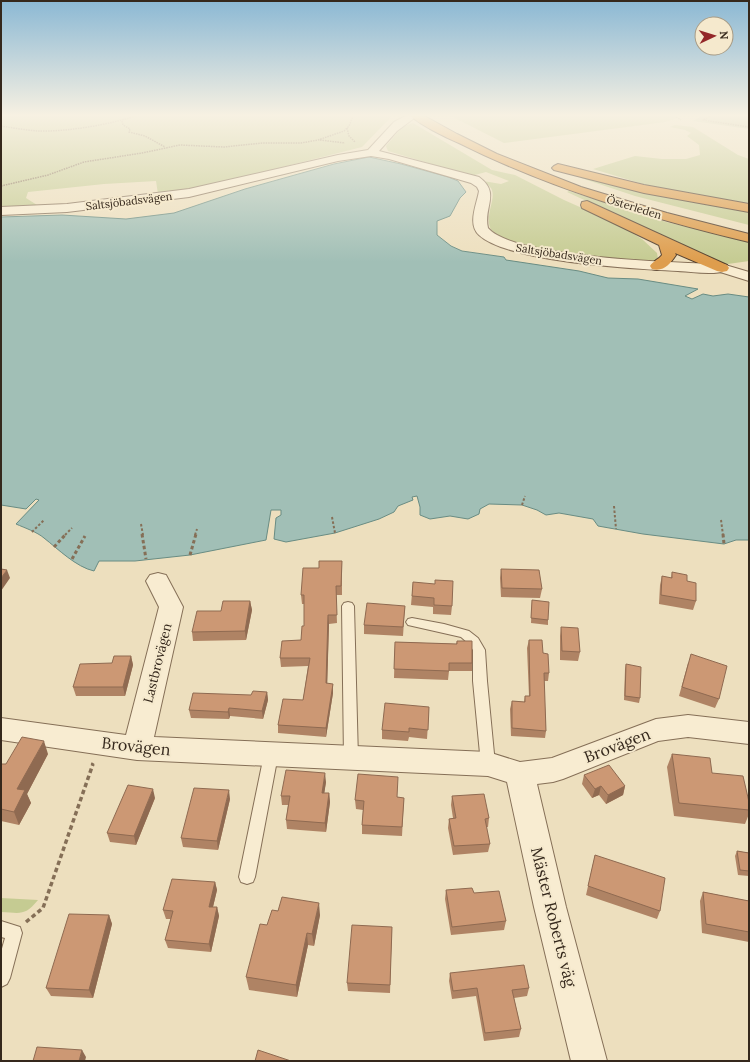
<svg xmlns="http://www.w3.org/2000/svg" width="750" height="1062" font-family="Lora,serif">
<rect width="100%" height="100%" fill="#eddfbe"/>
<path fill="#c5cb92" d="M1,114h393l-32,33 -171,43 -33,4 -2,-13 -52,3 -76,8 -2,6 11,7 -13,3h-23z
M447,114h232l-2,4 -12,4 -161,21z
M413,123l79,47 23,5 49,25 52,23 26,16 15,14 1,6 -5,3h-10c-27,-3 -137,-11 -151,-31 -10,-14 7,-35 -2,-44 -1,-2 -5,-4 -7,-6l18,3 8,-3 -23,-9 -15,4 -83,-25 -2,-5 16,-19z
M675,125l18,2 45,28 11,4v44l-93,-15 -63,-19 42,-13 27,3h24l14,-4 -1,-10 -12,-9 4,-3 -6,-3 -15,-3z
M583,177l58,15 108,19v14l-114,-29 -54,-18z
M569,191l97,31 83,20v19l-21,3 -10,-2 -151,-70z
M1,898l37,2c-13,16 -17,13 -37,12z"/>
<path fill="#babf92" d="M705,114h44v15l-56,-8z"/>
<path fill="#a1bfb6" stroke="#698c83" d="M369,157l32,7 47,13 10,4 8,11 -6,6 -10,18 -13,5v14l14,11 11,5 42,6 2,3 73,11 29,7 30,1 60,10 -13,7 7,3 11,-5 10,2 15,-2 21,3v243h-13l-12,4 -81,-10 -45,-8 -5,-7 -34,-6 -13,2 -9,-5 -15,-5 -33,-1 -9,5 -1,5 -11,5 -18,-3 -20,3 -10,-4v-8l-3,-11 -5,1 1,3 -15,6 -4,6 -15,7 -44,14 -49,9 -12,-3 2,-21 5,-3v-5h-10l-5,30 -76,15 -55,6h-36l-5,10c-18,-4 -36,-22 -50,-33 -7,-6 -19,-10 -28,-14l23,-24 -3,-1 -10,10 -25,-4v-288l61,-2 64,4 48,-6 71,-24 89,-25z"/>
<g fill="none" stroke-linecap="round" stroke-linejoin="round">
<g stroke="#856f57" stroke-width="2">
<path id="service" d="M348,602l4,1 2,3 4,153 -2,4 -5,2 -5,-2 -2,-4 -2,-153 2,-3z
M412,618l32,6 25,7 9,7 7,12 2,31 8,83 -2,4 -5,2 -5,-2 -2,-4 -8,-83v-31l-4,-6 -8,-7 -53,-12 -2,-3 2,-3z
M271,749l5,2 2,4 -23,122 -2,5 -6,2 -6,-2 -2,-5 25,-122 2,-4z
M1,921l19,6 2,6 -12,45 -3,6 -6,3v-35l4,-14 -4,-1z"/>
</g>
<g stroke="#856f57" stroke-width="2">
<path id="minor" d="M409,114l4,1 1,2 -1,2 -16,12 -18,20 100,26c22,16 4,30 9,51 25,30 192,35 234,36l5,1 2,3 -2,3c-15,4 -33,1 -49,0 -41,-2 -170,-9 -199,-36 -12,-11 -2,-31 0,-44l-2,-4 -6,-4 -82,-24 -18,-3 -33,5 -149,36 -122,15 -66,3v-8l66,-3 122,-15 149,-34 30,-5 26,-28z
M158,573l8,2 17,32 -29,130 334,15 32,10 32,-4 104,-39 32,-4 61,7v22l-61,-7 -30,4 -95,38 -10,3 -16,2 29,123 41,154h-36l-37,-154 -27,-125 -19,-6 -351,-16 -136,-20v-22l125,17 33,-128 -13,-26 4,-6z"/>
</g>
<g stroke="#856f57" stroke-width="2">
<path id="tertiary" d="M722,264l27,8v9l-32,-10 -2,-3 2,-3z"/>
</g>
<g stroke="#533e2c" stroke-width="2">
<path id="motorway" d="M409,114h12l36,20 40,20 84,33 86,26 82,21v8c-100,-24 -198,-53 -290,-99 -12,-5 -43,-20 -50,-29z
M558,164l86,21 105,19v8l-105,-19 -90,-23 -2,-2 2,-2z
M587,201l140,64 2,3 -2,3 -5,1 -5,-1 -42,-18 1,2c-6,9 -12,17 -24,14l-2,-3c3,-5 8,-6 12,-11l-3,-10 -77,-37 -1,-3 1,-3z"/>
</g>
<path stroke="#856f57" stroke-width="1.5" stroke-dasharray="1.5 1" stroke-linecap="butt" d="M672,114l9,6
M714,114l-11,6 46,7
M122,121l1,4 7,4 -1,3 16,4 20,11
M1,126c12,2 25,4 37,5 29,1 76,-7 103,-17
M347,128l2,8 6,6
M320,140l25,3
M1,186l47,-11 36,-13 58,-9 38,-8 44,2 38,-4h39l17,-3 26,-9 5,-5 4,-10 -3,-2"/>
<path stroke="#856f57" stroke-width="2" stroke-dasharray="2.5 2" stroke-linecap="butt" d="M522,505l3,-9
M614,506l2,23
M332,517l3,16
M721,520l2,15
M141,524l2,11
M32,532l12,-12
M65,535l7,-7
M195,535l2,-6"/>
<path stroke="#856f57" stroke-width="3" stroke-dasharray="3.5 2.5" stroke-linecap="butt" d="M142,534l4,25
M723,534l1,10
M54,547l12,-13
M190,555l6,-21
M72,559l13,-23
M92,765l1,-2"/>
<path stroke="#856f57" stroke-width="3.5" stroke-dasharray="4.5 3" stroke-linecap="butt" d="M26,922l17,-14 50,-144"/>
<use href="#service" fill="#f8ecd1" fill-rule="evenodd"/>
<use href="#minor" fill="#f8ecd1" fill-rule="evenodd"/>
<use href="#tertiary" fill="#f8ecd1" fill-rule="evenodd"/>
<use href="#motorway" fill="#de9d4d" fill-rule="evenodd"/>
</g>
<path fill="#af8364" d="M342,561v34h-6l1,28 -8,1 -2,60h6v9l-7,44 -48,-4v-8l25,-25 5,-34 -27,1 -1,-9 21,-18 3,-14v-22h-2l-1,-9 18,-27z
M501,569l41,20 -2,9 -39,-1 -1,-19z
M672,572l15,9 9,20 -3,9 -34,-6 1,-19 2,-9 9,2z
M413,582l39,24 -1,9 -18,-1v-7l-22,-2z
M532,600l16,20v5l-17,-2z
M250,601l2,9 -6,30 -53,1 -1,-9 29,-21z
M405,606l-2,30 -39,-2v-9z
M561,627l19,25 -2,9 -18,-1v-24z
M529,640l14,13 6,20 -1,8h-4l2,50 -1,7 -34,-2 -1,-27 2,-8 12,1 1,-6h4l-2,-48z
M457,641l15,22v8h-23l-1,9 -54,-2 1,-36 61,2z
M131,656l2,9 -8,31h-49l-3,-9 39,-24z
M688,663l31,36 -4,9 -36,-12z
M626,664l14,34 -1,5 -15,-3 1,-31z
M267,692l1,8 -5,19 -33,-3 -1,3 -38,-1 -2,-8 62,-15z
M429,707l-2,32 -18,-2 -1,4 -26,-2v-9z
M48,754l-21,40 4,9 -12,22 -18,-4v-57h5z
M672,754l40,19 37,37v4l-4,10 -71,-8 -7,-49z
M584,775l41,11 -2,9 -17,9 -7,-9 -7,3 -10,-14z
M326,782l-2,11h5l1,9 -4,30 -39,-3 -1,-9 2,-15h-6l-1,-9z
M452,796l37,22 -1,9h-2l4,17 -2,8 -35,3 -5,-27 1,-9 4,-1 -2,-13z
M397,797l7,1 -2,38 -40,-2v-9l1,-15 -7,-1 -1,-9z
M155,798l-19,47 -26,-3 -3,-9z
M230,799l-12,51 -35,-3 -2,-9z
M737,851l12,2v23l-11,-1 -3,-19z
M595,855l65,56 -3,8 -71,-24z
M215,882l2,8 -4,17h4l2,9 -8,36 -43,-4 -3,-8 6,-21h-5l-3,-9z
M446,890l28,3 32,28 -2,9 -53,5 -6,-36z
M703,892l46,9v41l-47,-9 -2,-32z
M278,911l42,4 -6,31 -6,-1 -11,52 -48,-7 -3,-13 21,-52z
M109,915l3,9 -19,74 -42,-2 -5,-8z
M392,927l-2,66 -42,-2 -1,-8z
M450,973l79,15 -2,8 -13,2 7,31 -2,8 -35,4 -8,-45 -24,3 -3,-18z"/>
<path fill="#8f6a51" d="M7,570l3,8 -9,13v-13z
M250,601l2,9 -6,30 -1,-9z
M328,615l1,9 -2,68 -1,-9z
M131,656l2,9 -8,31 -2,-9z
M333,684v9l-7,44v-9z
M267,692l1,8 -5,19 -1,-8z
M229,708l1,8 -1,3 -1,-7z
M44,741l4,13 -21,40 4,9 -12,22 -5,-13 3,-23z
M325,773l1,9 -3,20 -1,-9z
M601,786l-2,9 -7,3 3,-9z
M625,786l-2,9 -17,9 2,-9z
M153,789l2,9 -19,47 -2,-9z
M229,790l1,9 -12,51 -1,-9z
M329,793l1,9 -4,30 -1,-9z
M215,882l2,8 -6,25 -2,-8z
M319,903l1,12 -6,31 -2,-12z
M217,907l2,9 -8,36 -2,-8z
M109,915l3,9 -19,74 -4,-8z
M307,933l1,12 -11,52 -1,-12z
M82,1050l4,7 -1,4h-6z"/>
<path fill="#cc9874" stroke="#8f6a51" d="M319,561h23l-1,25h-5l1,29h-9l-2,68 7,1 -7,44 -48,-3 5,-26 20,1 7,-42h-30l2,-17 19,-1 1,-14h2v-31h-3l2,-27h16z
M1,569l6,1 -6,8z
M501,569l38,1 3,19 -40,-1z
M672,572l15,3v6l9,2v18l-35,-6 1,-19 10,2z
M435,580l18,1 -1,25 -18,-1v-7l-22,-2 1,-14 22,2z
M532,600l17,2 -1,18 -17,-2z
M223,601h27l-5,30 -53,1 5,-21h24z
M367,603l38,3 -2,21 -39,-2z
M561,627l17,1 2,24 -18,-1z
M529,640h13l1,13 5,1 1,19h-5l2,58 -34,-3v-27l13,1v-6h5z
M457,641h15v22h-23v8l-55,-2 1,-27 62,2z
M691,654l36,12 -8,33 -37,-12z
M114,656h17l-8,31h-50l7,-23 32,-1z
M626,664l15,3 -1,31 -15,-2z
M253,691l14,1 -5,19 -33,-3 -1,4 -39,-2 4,-17 58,2z
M385,703l44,4 -1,23 -19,-2v4l-27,-2z
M22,737l22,4 -27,48 8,1 -11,22 -13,-3v-45h5z
M672,754l38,4 2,15 31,3 6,26v8l-70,-7z
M609,765l16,21 -17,9 -7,-9 -6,3 -11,-14z
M286,770l39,3 -3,20h7l-4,30 -39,-3 4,-24h-9z
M358,774l40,3 -1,20 7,1 -2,29 -40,-2 2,-24 -9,-1z
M128,785l25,4 -19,47 -27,-3z
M194,788l35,2 -12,51 -36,-3z
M484,794l5,24 -4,1 5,25 -36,2 -5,-27 7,-1 -4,-22z
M737,851l12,2v18l-9,-1z
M595,855l70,23 -5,33 -72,-25z
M172,879l43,3 -6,25h8l-8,37 -44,-4 8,-29 -10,-1z
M472,888l2,5 25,-2 7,30 -54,6 -6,-37z
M703,892l46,9v31l-43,-8z
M282,897l37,6 -7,31 -5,-1 -11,52 -50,-8 14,-53 7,1 5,-15 6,1z
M69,914l40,1 -20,75 -43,-2z
M352,925l40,2 -2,58 -43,-2z
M524,965l5,23 -17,2 9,39 -36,4 -8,-45 -24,3 -3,-18z
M37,1047l45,3 -3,11h-46z
M258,1050l33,11h-36z"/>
<linearGradient id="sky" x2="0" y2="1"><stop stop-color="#8bb8d4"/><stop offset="0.44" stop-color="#f7f1e2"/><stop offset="1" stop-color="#f7f1e2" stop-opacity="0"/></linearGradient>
<rect width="750" height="262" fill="url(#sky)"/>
<g text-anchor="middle" stroke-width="4" stroke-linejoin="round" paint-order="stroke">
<g font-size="11" fill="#35281c" stroke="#f5e9cd">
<text transform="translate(129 201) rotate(-7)" y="4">Saltsjöbadsvägen</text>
<text transform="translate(634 207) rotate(17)" y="4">Österleden</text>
<text transform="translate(559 254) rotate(9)" y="4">Saltsjöbadsvägen</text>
</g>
<g font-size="13" fill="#35281c" stroke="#f5e9cd">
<text transform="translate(157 663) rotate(-76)" y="5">Lastbrovägen</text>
</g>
<g font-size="16" fill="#35281c" stroke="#f5e9cd">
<text transform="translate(617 745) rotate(-21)" y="6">Brovägen</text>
<text transform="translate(136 746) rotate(6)" y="6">Brovägen</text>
<text transform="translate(554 917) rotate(76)" y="6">Mäster Roberts väg</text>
</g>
</g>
<rect width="750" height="1062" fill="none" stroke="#35281c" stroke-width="4"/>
<g transform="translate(714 36) rotate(86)"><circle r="19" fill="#f5e9cd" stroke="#a89c86"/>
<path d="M0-3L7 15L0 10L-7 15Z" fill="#942729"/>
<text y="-6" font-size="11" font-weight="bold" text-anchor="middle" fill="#35281c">N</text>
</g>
</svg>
